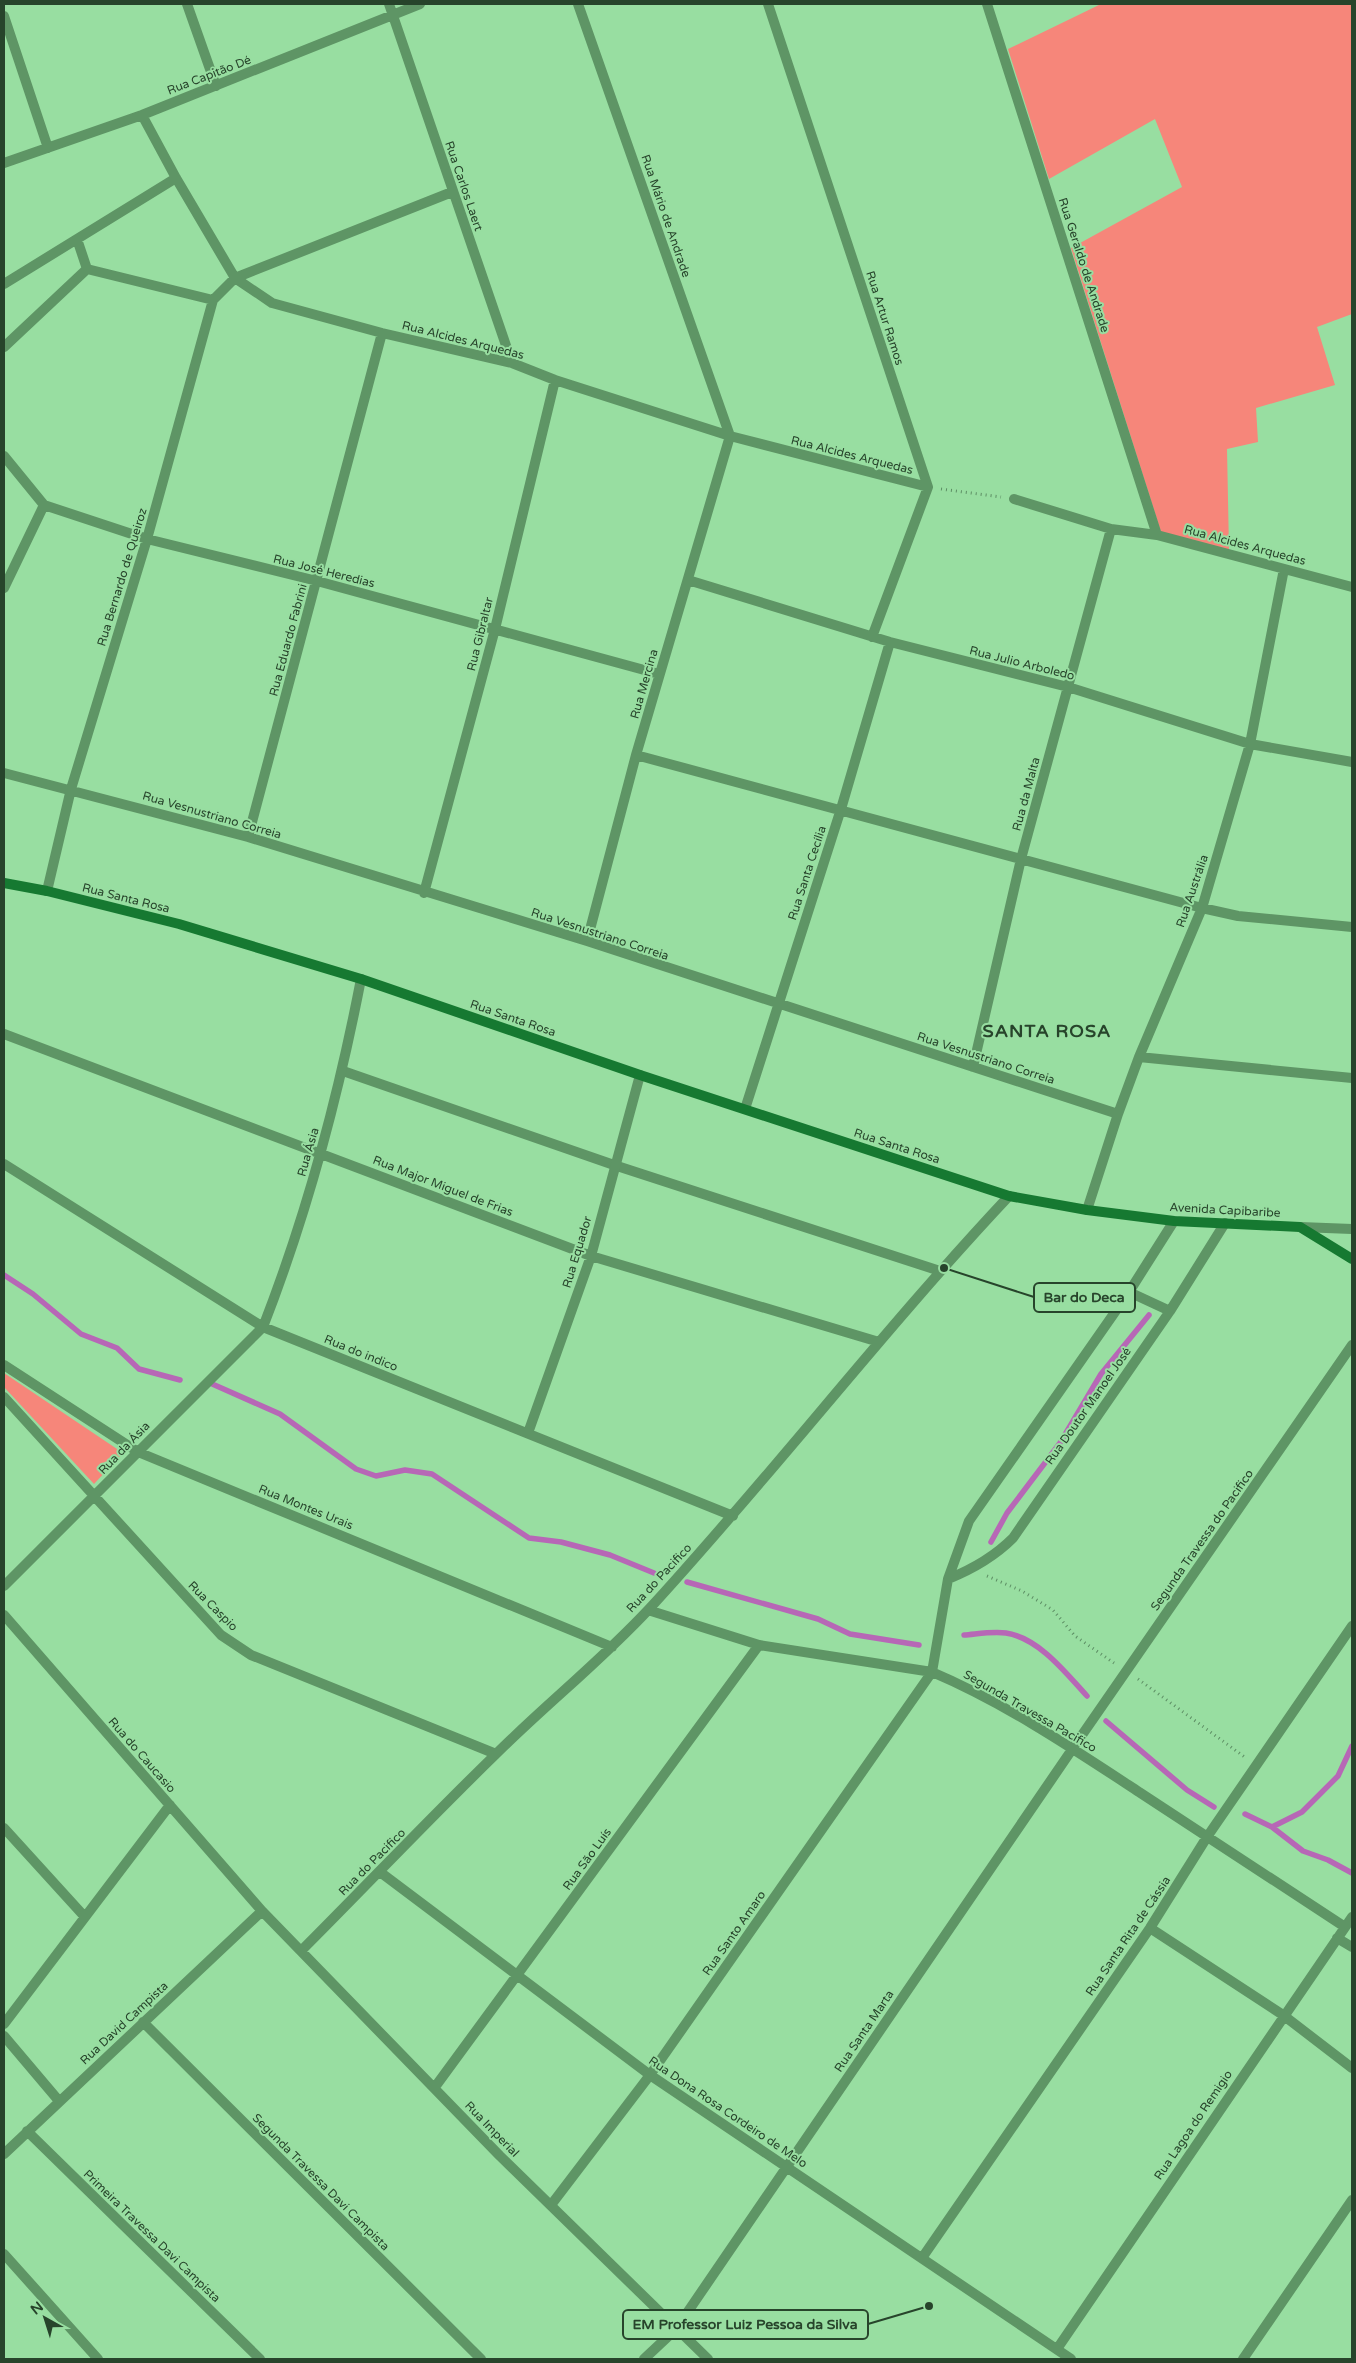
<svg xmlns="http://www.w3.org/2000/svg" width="1356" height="2363" font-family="'Varela Round',sans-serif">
<rect width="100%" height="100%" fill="#98dea1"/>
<path fill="#f6867a" d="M1101,4h251v310l-35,13 18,58 -79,23 2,34 -31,7 2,101 -68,-18 -90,-284 111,-61 -27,-68 -106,60 -41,-130z
M4,1373l119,80 -29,31 -90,-97z"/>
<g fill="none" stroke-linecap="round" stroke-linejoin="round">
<path stroke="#b767b6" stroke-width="5.5" d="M4,1275l29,19 48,40 36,14 22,21 41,11
M210,1383l70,31 76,55 20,7 29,-6 27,4 97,64 32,4 49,13 44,18
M991,1542l16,-29 53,-70 41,-69 48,-59
M687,1582l131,37 32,15 69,11
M964,1635c13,-1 29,-4 42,-2 33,5 60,40 81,63
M1106,1721l81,69 27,17
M1245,1814l27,13 31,24 25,9 24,13
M1272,1827l30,-15 36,-36 14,-30"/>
<path stroke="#5d8e64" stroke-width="3" stroke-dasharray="1 4" stroke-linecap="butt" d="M941,489l60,8
M987,1576l35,15 31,19 22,26 39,27
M1138,1679l108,79"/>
<path stroke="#5e9565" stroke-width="10" d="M343,1071l271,94 326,106"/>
<path stroke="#5e9565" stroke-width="10" d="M187,4l29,82
M389,4l123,359
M578,4l152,432 -94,319 -49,186
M768,4l160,483 -56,150
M987,4l170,531
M4,16l44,132
M142,115l34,63 59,100 37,25 110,30 130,30 43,17 175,56 198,51
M4,163l138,-48 278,-111
M77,239l10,30 126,31
M4,284l172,-106
M4,347l83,-78
M4,456l40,49 103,34 170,42 342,93
M1014,499l97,30 46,6 195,52
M688,580l202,62 178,45 182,57 102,18
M4,588l40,-83
M636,755l566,153 36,8 114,11
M4,773l244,64 339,104 531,173
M248,837l134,-504
M47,891l24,-102 76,-250 66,-239 22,-22 217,-86
M424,893l71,-264 60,-249
M4,1034l587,222 288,86
M1139,1057l213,21
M973,1067l48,-208 90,-330
M745,1109l96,-300 49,-167
M4,1164l259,163 470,189
M1087,1210l31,-96 21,-57 63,-149 48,-164 34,-175
M1300,1227l52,2
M1129,1292l41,19
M4,1365l134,87 474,195
M4,1397l217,238 30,20 245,99
M528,1433l63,-177 49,-181
M948,1579c25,-10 46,-22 65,-41l157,-227 55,-88
M4,1586l259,-259c44,-113 75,-229 98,-348
M648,1610l111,35 173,27c73,31 140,76 207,120 69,45 138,90 206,135
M4,1615l258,296 238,245 208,203
M4,1828l80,88
M380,1872l270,203 421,284
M1150,1928l133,87 69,53
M1337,1938l15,9
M301,1951c65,-65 128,-132 194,-196 50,-50 106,-94 155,-147 123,-134 234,-279 359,-412
M143,2022l338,337
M4,2024l166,-219
M4,2036l55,65
M435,2087l324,-442
M27,2131l233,228
M4,2154l258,-243
M551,2205l99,-130 282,-403 16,-93 21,-58 160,-229 45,-71
M4,2254l94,105
M922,2258l228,-330 57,-91 145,-211
M1057,2349l295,-432
M644,2359l32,-30 397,-581 279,-403
M1243,2359l109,-159"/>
<path stroke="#167931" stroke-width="10" d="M4,883l43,8 132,33 182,55 279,96 369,121 78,14 87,11 126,6 52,32"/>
</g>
<g text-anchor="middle" stroke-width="4" stroke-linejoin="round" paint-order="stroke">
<g font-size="12" fill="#27442b" stroke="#98dea1">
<text transform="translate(209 75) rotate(-21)" y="4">Rua Capitão Dé</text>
<text transform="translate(464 186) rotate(71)" y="4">Rua Carlos Laert</text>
<text transform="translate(666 216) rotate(71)" y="4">Rua Mário de Andrade</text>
<text transform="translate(1084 265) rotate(72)" y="4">Rua Geraldo de Andrade</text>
<text transform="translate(885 318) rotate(72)" y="4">Rua Artur Ramos</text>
<text transform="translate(463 340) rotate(14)" y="4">Rua Alcides Arquedas</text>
<text transform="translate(852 455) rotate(14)" y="4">Rua Alcides Arquedas</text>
<text transform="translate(1245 545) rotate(15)" y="4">Rua Alcides Arquedas</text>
<text transform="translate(324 571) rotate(14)" y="4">Rua José Heredias</text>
<text transform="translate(122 577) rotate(-73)" y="4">Rua Bernardo de Queiroz</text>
<text transform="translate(480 634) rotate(-76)" y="4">Rua Gibraltar</text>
<text transform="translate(288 640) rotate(-75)" y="4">Rua Eduardo Fabrini</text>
<text transform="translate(1022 663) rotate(14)" y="4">Rua Julio Arboledo</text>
<text transform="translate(644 684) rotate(-74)" y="4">Rua Mercina</text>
<text transform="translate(1026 794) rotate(-75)" y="4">Rua da Malta</text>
<text transform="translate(212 815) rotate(16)" y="4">Rua Vesnustriano Correia</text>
<text transform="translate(807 873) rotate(-72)" y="4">Rua Santa Cecília</text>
<text transform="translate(1192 891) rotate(-71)" y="4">Rua Austrália</text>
<text transform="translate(126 898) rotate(14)" y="4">Rua Santa Rosa</text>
<text transform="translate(600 934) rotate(18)" y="4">Rua Vesnustriano Correia</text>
<text transform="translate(513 1018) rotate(19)" y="4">Rua Santa Rosa</text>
<text transform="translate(986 1058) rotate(18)" y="4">Rua Vesnustriano Correia</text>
<text transform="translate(897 1146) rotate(18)" y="4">Rua Santa Rosa</text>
<text transform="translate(308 1152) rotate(-74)" y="4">Rua Ásia</text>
<text transform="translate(443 1186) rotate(21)" y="4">Rua Major Miguel de Frias</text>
<text transform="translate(1225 1210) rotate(3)" y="4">Avenida Capibaribe</text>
<text transform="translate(577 1252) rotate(-73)" y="4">Rua Equador</text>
<text transform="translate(361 1353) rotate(22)" y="4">Rua do indico</text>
<text transform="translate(1088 1406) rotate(-55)" y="4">Rua Doutor Manoel José</text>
<text transform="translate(124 1448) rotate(-46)" y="4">Rua da Ásia</text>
<text transform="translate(306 1507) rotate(22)" y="4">Rua Montes Urais</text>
<text transform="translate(1202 1540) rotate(-55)" y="4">Segunda Travessa do Pacifico</text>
<text transform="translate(659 1578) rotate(-47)" y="4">Rua do Pacifico</text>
<text transform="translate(213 1606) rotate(45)" y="4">Rua Caspio</text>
<text transform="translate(1030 1711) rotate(30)" y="4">Segunda Travessa Pacifico</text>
<text transform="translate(142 1755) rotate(49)" y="4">Rua do Caucasio</text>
<text transform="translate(587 1859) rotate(-54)" y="4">Rua São Luís</text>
<text transform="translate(372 1862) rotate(-45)" y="4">Rua do Pacifico</text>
<text transform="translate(734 1933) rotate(-55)" y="4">Rua Santo Amaro</text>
<text transform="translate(1128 1936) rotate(-56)" y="4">Rua Santa Rita de Cássia</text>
<text transform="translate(124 2023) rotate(-43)" y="4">Rua David Campista</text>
<text transform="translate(864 2031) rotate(-56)" y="4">Rua Santa Marta</text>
<text transform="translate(728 2112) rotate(34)" y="4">Rua Dona Rosa Cordeiro de Melo</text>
<text transform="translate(1193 2125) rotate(-56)" y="4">Rua Lagoa do Remigio</text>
<text transform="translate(492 2129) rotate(46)" y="4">Rua Imperial</text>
<text transform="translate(321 2182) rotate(45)" y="4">Segunda Travessa Davi Campista</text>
<text transform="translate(152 2236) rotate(44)" y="4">Primeira Travessa Davi Campista</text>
</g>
<g font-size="18" font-weight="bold" letter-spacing="1" fill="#27442b" stroke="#98dea1">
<text x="1047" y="1037">SANTA ROSA</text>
</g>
</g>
<path fill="none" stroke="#27442b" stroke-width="2" d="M944 1268L1034 1297M929 2306L868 2324"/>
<g fill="#27442b" stroke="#98dea1" stroke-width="2">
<circle cx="944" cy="1268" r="5"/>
<circle cx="929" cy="2306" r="5"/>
</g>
<g fill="#98dea1" stroke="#27442b" stroke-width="2">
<rect x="1034" y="1283" width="101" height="29" rx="5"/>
<rect x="623" y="2310" width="245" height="29" rx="5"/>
</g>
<g font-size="14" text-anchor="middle" font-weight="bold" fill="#27442b">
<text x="1084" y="1302">Bar do Deca</text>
<text x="745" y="2329">EM Professor Luiz Pessoa da Silva</text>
</g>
<rect width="1356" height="2363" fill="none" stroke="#27442b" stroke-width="10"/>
<g transform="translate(45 2318) rotate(321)" stroke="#98dea1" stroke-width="4" paint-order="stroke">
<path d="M0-4L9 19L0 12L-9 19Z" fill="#27442b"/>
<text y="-8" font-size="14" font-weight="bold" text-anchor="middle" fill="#27442b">N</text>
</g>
</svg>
